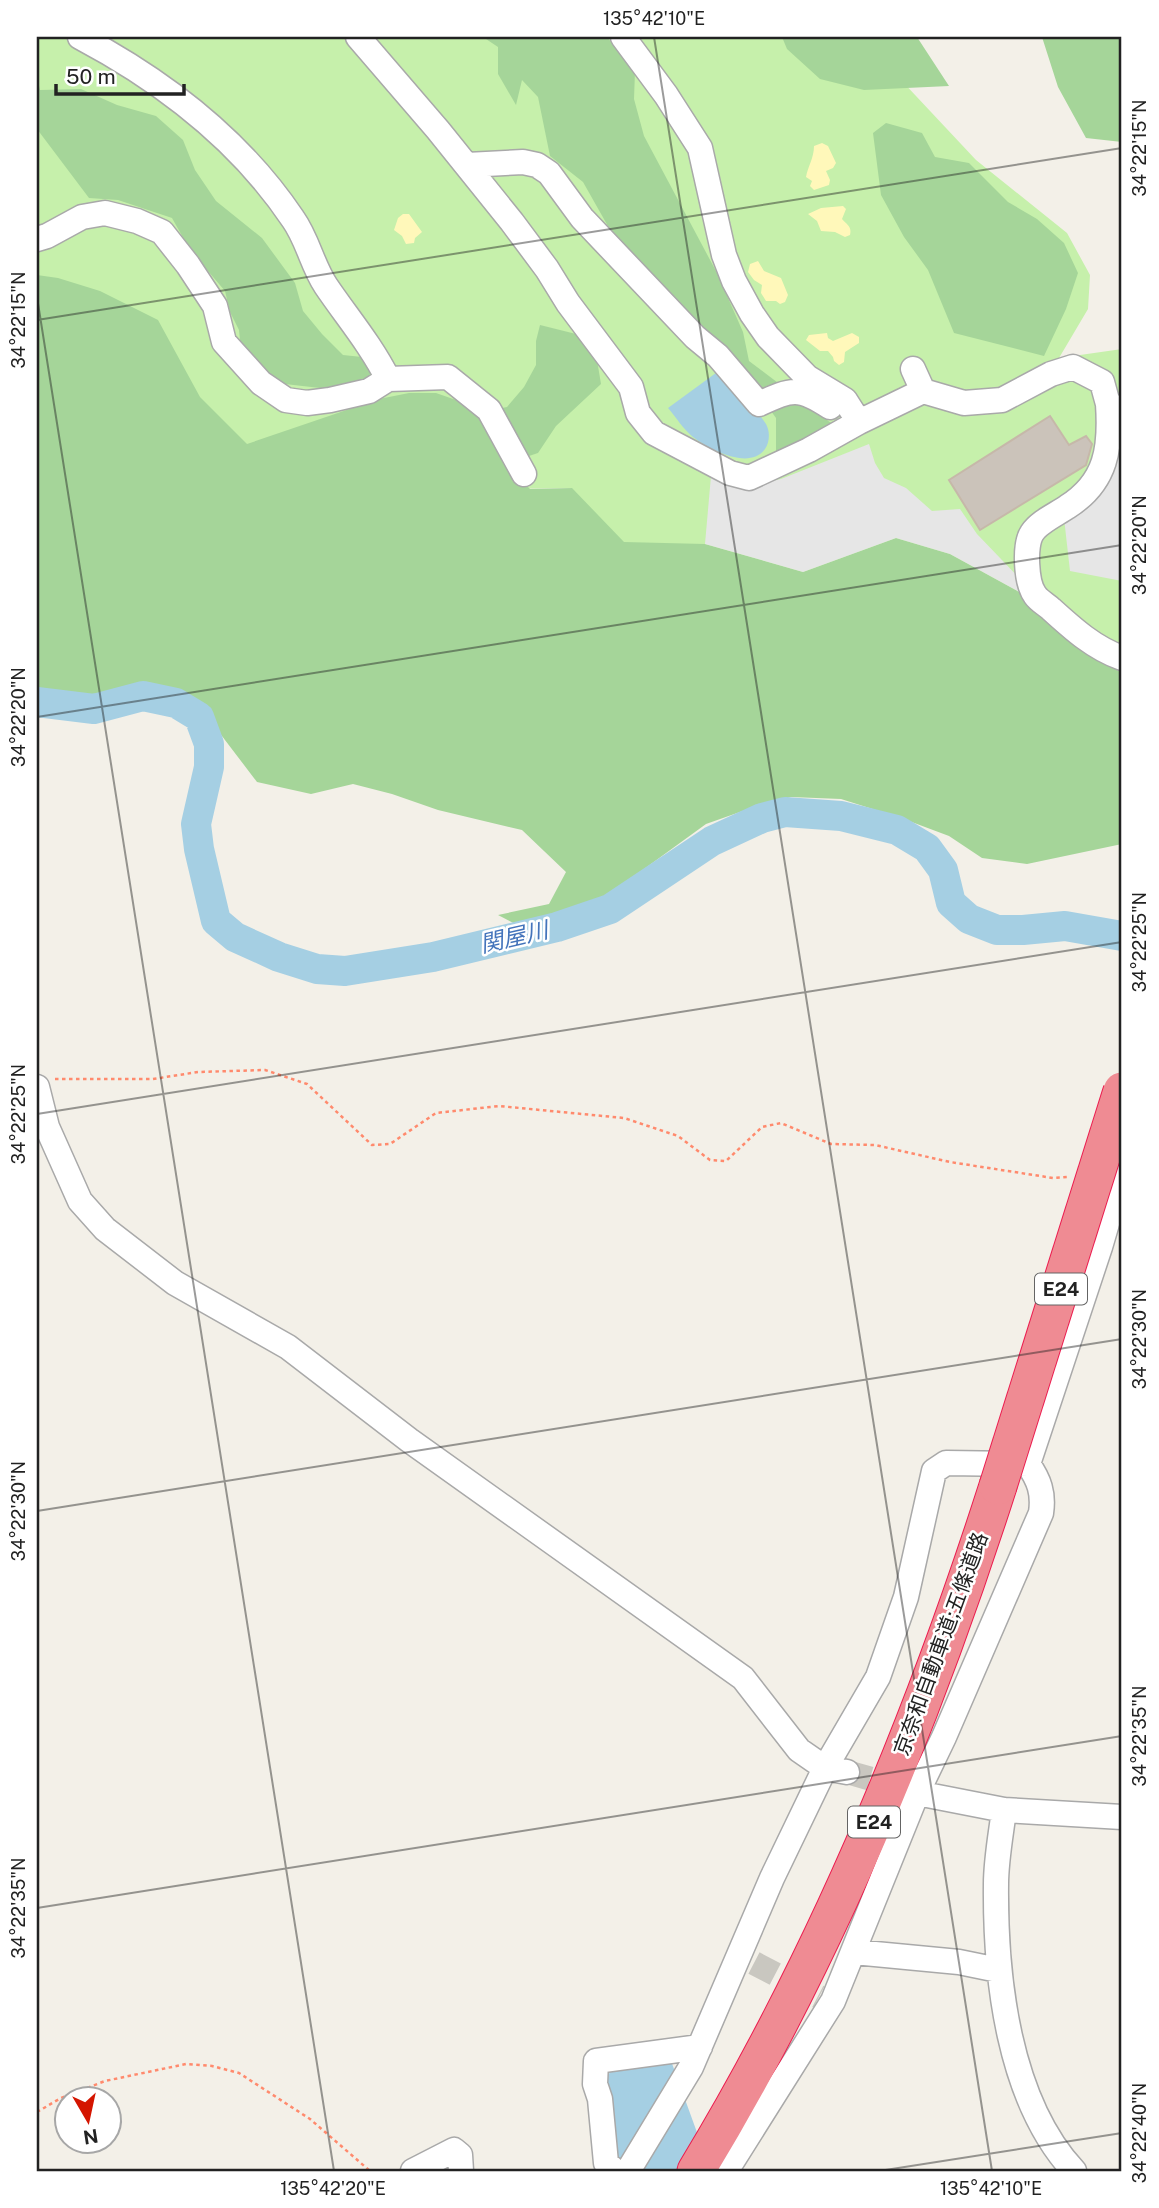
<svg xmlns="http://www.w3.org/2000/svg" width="1159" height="2208" font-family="'Public Sans','Noto Sans JP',sans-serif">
<rect width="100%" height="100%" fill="#f3f0e8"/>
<path fill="#c6f0ab" d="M37,37h831l33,43 75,80 91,73 23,42 -2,34 -29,49 63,-9v324l-78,-44 -242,-46 -214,-28 -17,-67 -70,1 -272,-24 -192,-132z"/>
<path fill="#a5d599" d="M483,37h124l28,34 -1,28 10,37 73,137 26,59 6,29 82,62 -55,33v-38l-20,-28 -110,-118 -37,-44 -26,-46 -33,-26 -12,-59 -16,-17 -6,25 -18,-31v-27z
M782,37h135l32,49 -85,4 -44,-11 -33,-30z
M1042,37h80v105l-36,-4 -28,-51z
M37,77l3,13 41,-1 36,16 39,11 27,24 12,30 21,31 46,37 33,45 8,28 19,23 21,21 19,2 12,17 -11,12 -34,3 -53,-6 -35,-32 -2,-21 -9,-18 -5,-21 -35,-41 -18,-32 -54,-18 -29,-2 -52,-69z
M886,123l36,10 13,24 34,6 39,39 29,17 27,24 14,30 -12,36 -22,47 -90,-23 -26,-63 -24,-33 -23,-42 -8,-62z
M37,275l21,3 42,13 58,29 42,77 47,47 132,-45 30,-6h27l20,7 22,13 29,-6 17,-20 12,-22v-24l4,-16 36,9 21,26 4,24 -45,42 -18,27 -33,11 25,25 42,-1 52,54 81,2 98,28 93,-34 54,16 71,39 72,63 29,17v171l-95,20 -45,-6 -33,-22 -48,-18 -60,-19 -50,-2 -34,9 -51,18 -99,72 -51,20 -35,11 -23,-12 51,-11 17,-32 -44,-42 -84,-20 -46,-16 -39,-10 -42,10 -54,-12 -45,-59 -28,-28 -34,-6 -66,8 -21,1 -26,-8z"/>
<path fill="#fff8ba" d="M822,143l6,3 8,17 -3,5 -7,3 4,9 -1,5 -15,5 -4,-4 2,-5 -6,-4c2,-11 8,-19 8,-31z
M843,206l3,3 -4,10c5,6 10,7 8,16l-5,2 -10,-5 -14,-1 -4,-10 -9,-7 13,-6z
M403,214h6l13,18 -7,6 -1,5 -8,1 -4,-8 -8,-6 4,-12z
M758,261l6,10 17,7 7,17 -3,7 -5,2 -4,-3h-10l-5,-8 1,-8 -8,-5 -6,-8 2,-8z
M827,333l1,5 5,3 19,-8 7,4v6l-14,9 -1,10 -5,3 -5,-4 -1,-4 -5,-6h-8l-14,-11 3,-5z"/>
<path fill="#e6e6e6" d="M1118,423h4v158l-52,-10 -6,-53z
M869,444l6,19 9,15 22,10 26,23 28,-2 17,25 49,51 -5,8 -71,-39 -54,-16 -93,34 -98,-28 6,-68 32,11 38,-8z"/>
<path fill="#a5cfe3" d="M720,370c13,16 36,38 46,54 4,7 4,18 -1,25 -15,22 -57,0 -72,-12 -10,-8 -17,-20 -25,-29z
M670,2058l41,113h-86l-12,-8 -8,-85 11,-12z"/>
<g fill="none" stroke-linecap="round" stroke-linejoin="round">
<path stroke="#a5cfe3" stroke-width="30" d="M37,702l57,7 49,-13 33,7 23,14 10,27v23l-13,57 3,25 17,72 19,16 44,20 38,12 28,2 88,-14 124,-30 53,-18 102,-68 50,-23 23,-6 56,4 56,14 30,18 16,22 8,33 18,16 28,11h26l42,-4 57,10"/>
</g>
<path fill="#cbc3ba" stroke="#c6b8a9" stroke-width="2" d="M1050,416l19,29 17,-9 6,8 -6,21 -106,65 -31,-50z"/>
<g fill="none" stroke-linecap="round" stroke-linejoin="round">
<path stroke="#c9c7c0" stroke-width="24" stroke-dasharray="24 12" stroke-linecap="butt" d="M847,1772l56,16
M754,1963l65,34"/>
<g stroke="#a9a9a9" stroke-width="27">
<path id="minor" d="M358,37l80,93 74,92 35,47 21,34 63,84 7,26 16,20 76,40 19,5 60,-28 50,-28
M623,37l43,58 34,53 24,107 10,26 18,33 16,23 39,40 38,23 14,22 64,-31
M467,165l56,-3 14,3 12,8 33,45 113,119 23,19 41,48c33,-15 39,-18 71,3
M37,239l10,-3 35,-19 23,-4 32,8 25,11 26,33 27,41 9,36 37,41 25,17 21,3 23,-3 39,-9 19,-12c-17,-34 -41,-62 -62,-93 -14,-21 -18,-46 -33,-67 -53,-79 -130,-138 -213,-182
M913,369l10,22 41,12 38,-3 49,-26 22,-7 29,15 6,22
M388,379l60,-2 41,33 35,64
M1122,410l-14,-6c3,43 -1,78 -41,103 -10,7 -28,15 -35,26 -8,12 -6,50 3,62 4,6 12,10 16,14 22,20 43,39 71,49
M37,1087l10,40 33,74 25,28 70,54 113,64 121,93 334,238 56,72 26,18 22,4
M1028,1464l72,-217 22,-75
M917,1793l87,17 118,7
M1004,1810c-3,24 -8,50 -8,74 -1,93 12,216 78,287
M854,1952l105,10 39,8
M413,2171l41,-21 6,5 1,16
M615,2171l-9,-8 -6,-64 -5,-15 1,-23 104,-14
M628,2171l63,-104 81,-189 53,-110 53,-91 28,-80 28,-126 12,-8 82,1c11,16 16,29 13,49l-97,224 -27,56 -84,208 -107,170"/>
</g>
<g stroke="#eb1b4e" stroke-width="39">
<path id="highway" d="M696,2171c130,-214 226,-448 302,-685"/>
</g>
<path stroke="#ff8a6d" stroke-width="2.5" stroke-dasharray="3.5 3.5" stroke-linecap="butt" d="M55,1079h98l45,-7 67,-2 42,14 65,61 18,-1 46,-31 63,-7 125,12 54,18 32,24 16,1 36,-34 19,-4 50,21 44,1 75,17 103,16 14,-1
M37,2112l24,-14 44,-17 81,-17 26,2 27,7 71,46 60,52"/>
<use href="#minor" stroke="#fff" stroke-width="24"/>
<use href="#highway" stroke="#ef8b93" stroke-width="37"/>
<g stroke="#eb1b4e" stroke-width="39" stroke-linecap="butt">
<path id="highway-bridge" d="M998,1486l124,-395"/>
</g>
<use href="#highway-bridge" stroke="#ef8b93" stroke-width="37"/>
</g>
<path fill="none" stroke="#222" stroke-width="2" stroke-opacity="0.45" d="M654,37l338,2134M37,297l297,1874M37,320l1085,-172M37,717l1085,-172M37,1114l1085,-172M37,1511l1085,-172M37,1908l1085,-172M879,2171l243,-38"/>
<g text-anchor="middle" stroke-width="5" stroke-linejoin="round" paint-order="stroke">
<g fill="#fff" stroke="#646464" stroke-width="2">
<rect x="1035" y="1273.5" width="52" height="31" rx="5"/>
<rect x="848" y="1806.5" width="52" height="31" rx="5"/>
</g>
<g font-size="19" font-weight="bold" fill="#222">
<text x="1061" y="1296">E24</text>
<text x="874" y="1829">E24</text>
</g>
<g font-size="21" fill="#222" stroke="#fff">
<text transform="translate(941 1644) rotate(-70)" y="7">京奈和自動車道;五條道路</text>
</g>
<g font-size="23" font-style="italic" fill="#4474bb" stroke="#fff">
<text transform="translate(514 937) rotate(-13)" y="8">関屋川</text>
</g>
</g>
<rect width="1159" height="2208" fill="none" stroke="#ffffff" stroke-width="77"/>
<g transform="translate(88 2120) rotate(171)"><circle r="33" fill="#ffffff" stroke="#a7a7a7" stroke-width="2"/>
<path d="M0-5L12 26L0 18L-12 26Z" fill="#d41500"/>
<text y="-10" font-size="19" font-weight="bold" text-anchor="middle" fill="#222222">N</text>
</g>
<path d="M56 84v10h128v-10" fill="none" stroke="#222222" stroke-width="3.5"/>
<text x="66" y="84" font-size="21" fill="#222222" stroke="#ffffff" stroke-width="5" paint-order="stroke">50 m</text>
<rect x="38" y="38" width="1082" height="2132" fill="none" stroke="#222" stroke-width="2.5"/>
<g font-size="18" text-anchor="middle" fill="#222">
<text x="654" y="25">135°42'10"E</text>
<text transform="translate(1140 148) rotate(-90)" y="6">34°22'15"N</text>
<text transform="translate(19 320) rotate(-90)" y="6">34°22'15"N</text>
<text transform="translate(1140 545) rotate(-90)" y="6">34°22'20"N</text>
<text transform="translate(19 717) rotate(-90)" y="6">34°22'20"N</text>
<text transform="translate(1140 942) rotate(-90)" y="6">34°22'25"N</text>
<text transform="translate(19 1114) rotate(-90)" y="6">34°22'25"N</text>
<text transform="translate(1140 1339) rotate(-90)" y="6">34°22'30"N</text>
<text transform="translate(19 1511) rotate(-90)" y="6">34°22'30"N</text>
<text transform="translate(1140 1736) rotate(-90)" y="6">34°22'35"N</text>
<text transform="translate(19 1908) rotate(-90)" y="6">34°22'35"N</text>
<text transform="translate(1140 2133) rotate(-90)" y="6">34°22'40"N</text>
<text x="333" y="2195">135°42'20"E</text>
<text x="991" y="2195">135°42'10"E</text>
</g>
</svg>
